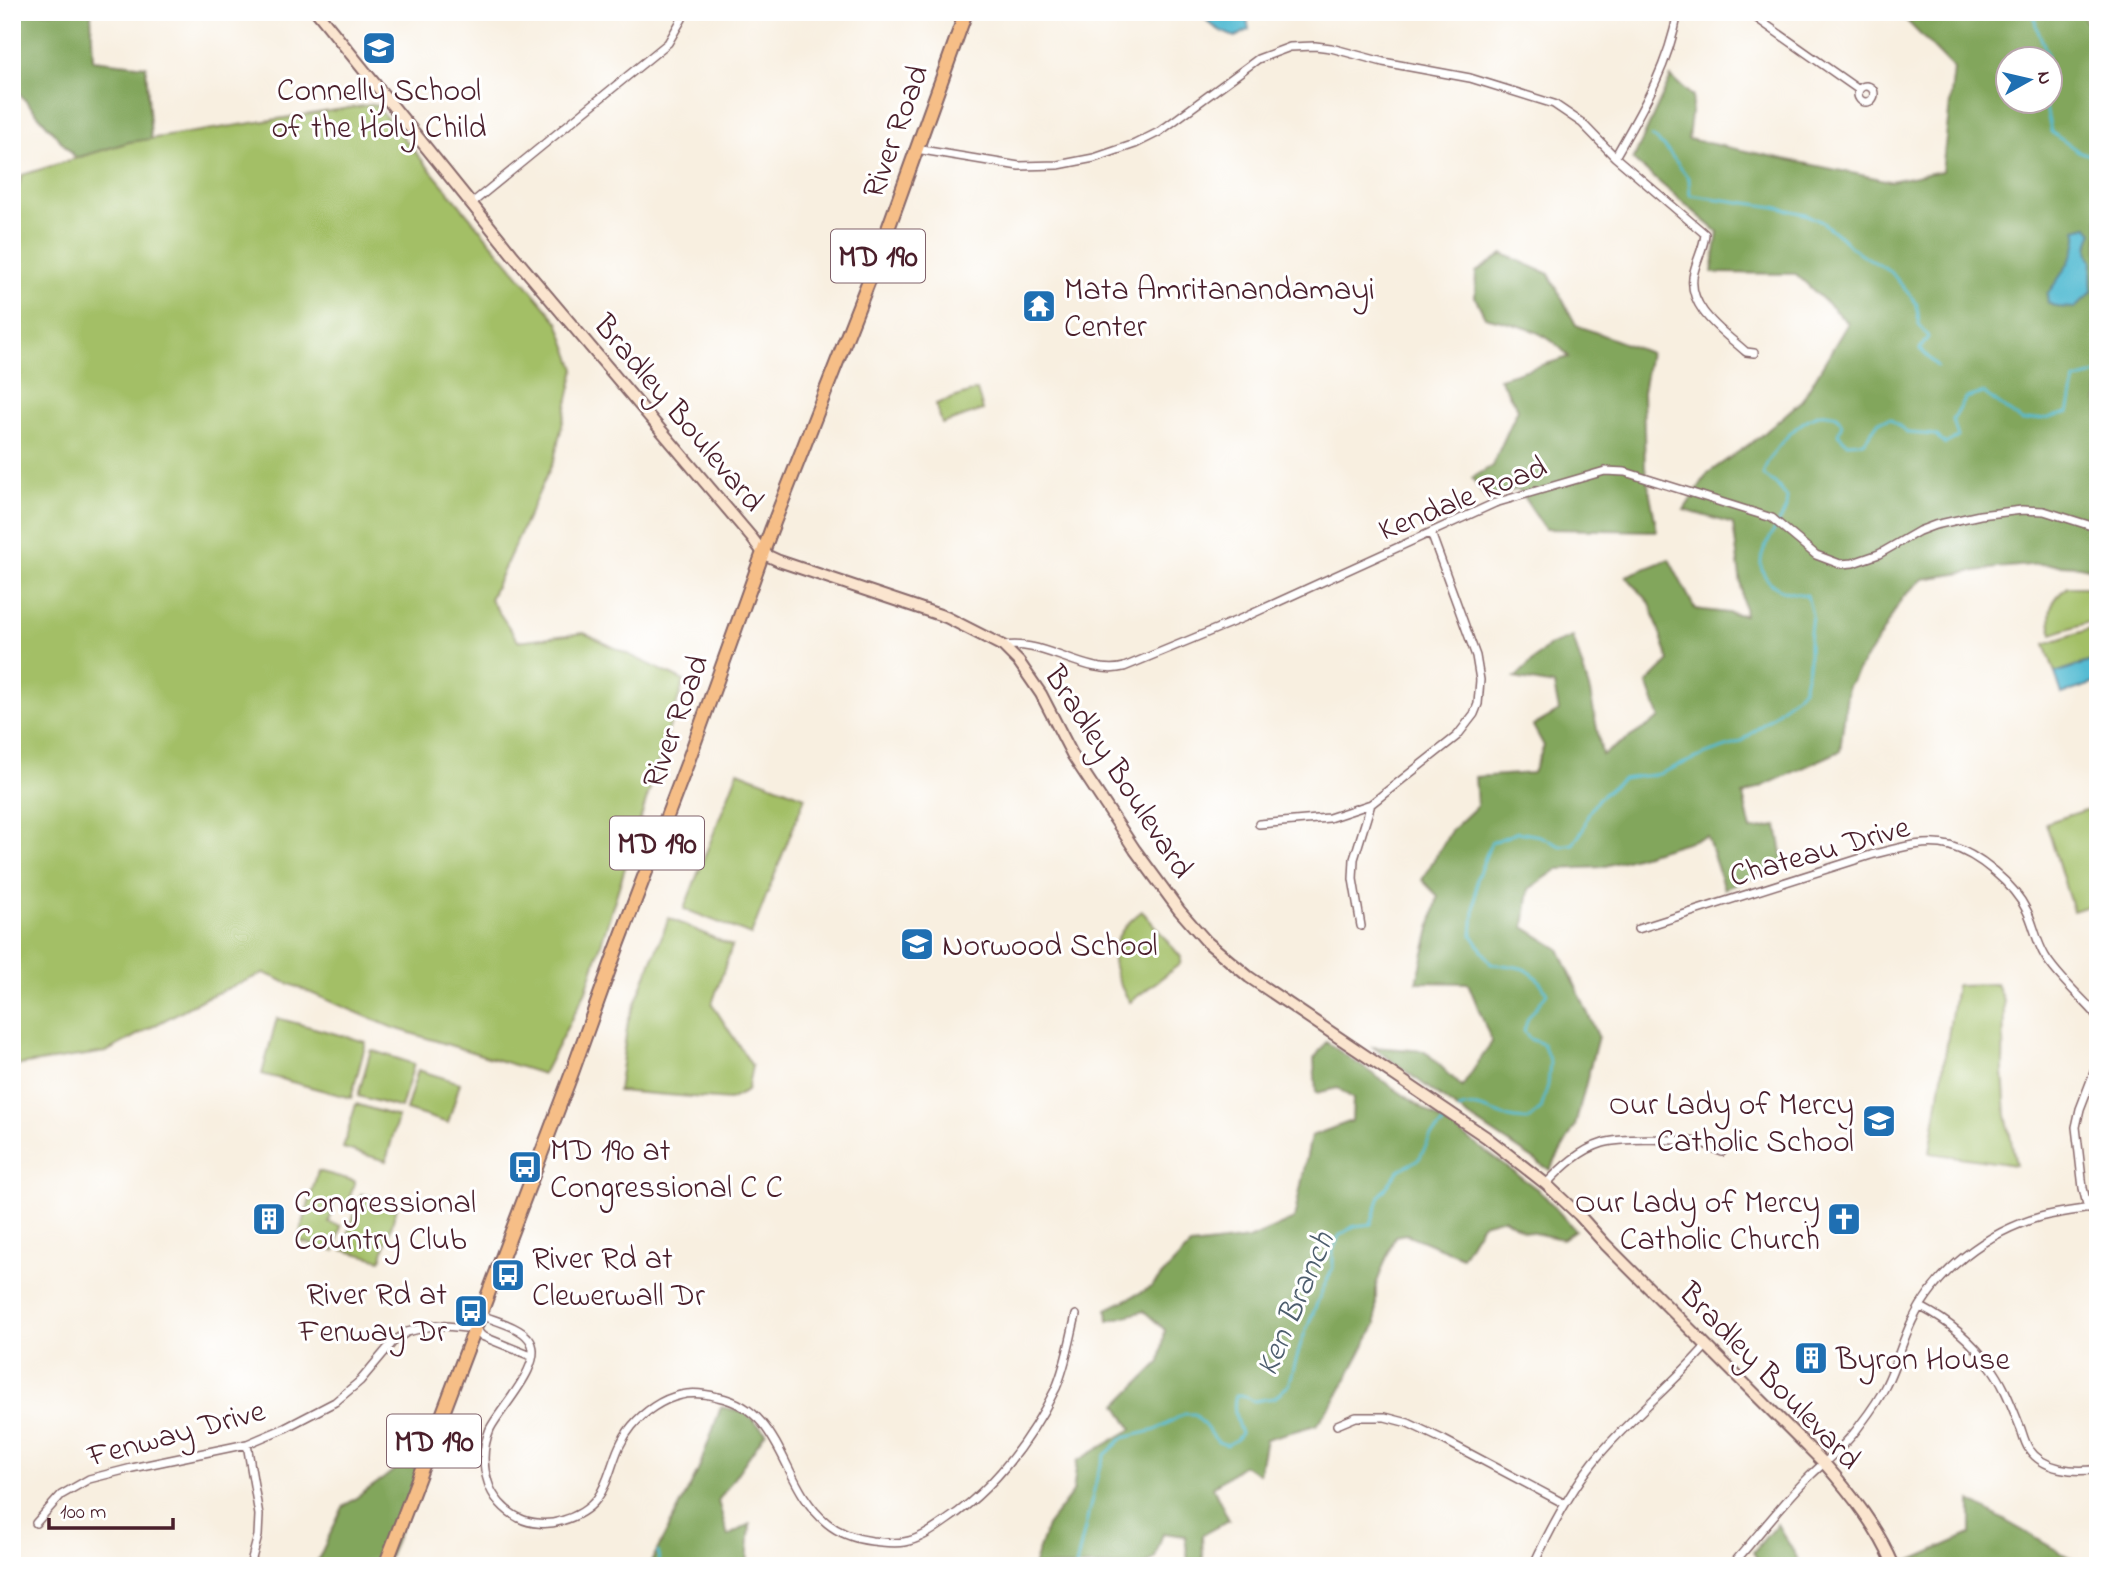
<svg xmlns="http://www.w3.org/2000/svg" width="2110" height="1578" font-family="'Indie Flower',sans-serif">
<rect width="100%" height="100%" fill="#fff"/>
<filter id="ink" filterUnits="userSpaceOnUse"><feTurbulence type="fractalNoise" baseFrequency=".0143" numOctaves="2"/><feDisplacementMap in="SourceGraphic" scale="14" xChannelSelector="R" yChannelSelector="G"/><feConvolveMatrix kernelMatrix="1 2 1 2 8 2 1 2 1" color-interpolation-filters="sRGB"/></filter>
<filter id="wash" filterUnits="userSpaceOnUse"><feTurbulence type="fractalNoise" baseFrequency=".00686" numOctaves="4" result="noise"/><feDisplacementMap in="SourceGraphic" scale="28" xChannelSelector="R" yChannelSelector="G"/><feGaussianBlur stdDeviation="1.57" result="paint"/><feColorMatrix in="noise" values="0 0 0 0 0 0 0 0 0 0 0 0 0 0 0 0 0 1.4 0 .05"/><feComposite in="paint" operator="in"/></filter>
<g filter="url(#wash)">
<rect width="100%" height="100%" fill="#f8efe0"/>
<path fill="#a3bf66" stroke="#766f48" stroke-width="2" d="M375,104l183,218 17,47 -21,91 -64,139 28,42 66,-8 100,48 -98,310 -43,83 -152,-47 -127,-54 -59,25 -99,54 -94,14v-856l10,-35 107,-33z
M977,390l6,20 -41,14 -6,-20z
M2068,587h17l13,5v27l-46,15c-4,-22 -3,-34 16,-47z
M2093,628l5,13v18l-43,14 -10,-29z
M738,771l67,26 -54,138 -67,-26z
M2098,806v97l-25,8 -27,-88z
M1142,911l39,46 -1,7 -50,38c-24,-37 -25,-63 12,-91z
M669,918l63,28 -20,58 40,62 -5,25 -18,9 -111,-9 10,-70z
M1996,984l8,18 -1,69 3,44 10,50 -86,-12 26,-168z
M277,1018l89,24 -15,56 -89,-24z
M371,1050l43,14 -13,44 -43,-12z
M418,1070l42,13 -12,40 -42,-13z
M356,1104l42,13 -12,44 -43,-13z
M318,1171l37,10 -7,21 -13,-3 -6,24 12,3 -6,25 -37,-10z
M361,1194l37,10 -17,56 -38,-10z"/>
<path fill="#82a65b" stroke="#666243" stroke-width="2" fill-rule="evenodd" d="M12,12h79l2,48 53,6 5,73 -22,3 -53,16 -59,-67 -5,-21z
M1898,12h184l13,32h3v526l-19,-4 -38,-2 -44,4 -74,11 -21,19 -21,37 -33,51 -8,65 -97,44 8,35 26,-4 7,38 -60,25 -17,-53 -105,31 -44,2 -29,20 -5,38 35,22 39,87 -23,90 -25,44 -97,-64 -80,-59 52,4 37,36 30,-45 -24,-59 -51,-1 21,-86 -16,-16 29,-49 26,-25 -2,-29 58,-4 11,-27 -11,-20 26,-15 -5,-26 -39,-7 33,-32 25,-9 17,55 12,63 58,-37 -13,-35 22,-22 -19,-58 -24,-27 43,-17 26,50 50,6 -12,-91 -49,-14 24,-37 53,-37 41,-36 46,-77 -52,-49 -84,-1 6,-41 -85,-72 38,-83 22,20 -5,42 202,42 52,-10 12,-102zM2008,60h42v42h-42z
M1503,254l46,20 27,51 74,28 -7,39 2,76 12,63 -112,-2 -27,-40 -32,10 -14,-21 20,-12 26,-57 -19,-31 70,-21c-23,-28 -50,-31 -84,-40l-10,-20 1,-25z
M1326,1042l151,103 64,47 34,38 -13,9 -38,-8 -20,-13 -22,6 -20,33 -56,-23 -11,2 -19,49v39l-39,73 -21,28 -50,14 -7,35 -16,-9 -30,22 16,33 -27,15 1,25 -15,1 -3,-25 -22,-3 -8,25 -11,8h-111l14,-40 26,-34 4,-31 55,-32 -15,-24 43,-43 5,-32 -21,-19 -36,10 -1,-12 43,-21 40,-42 59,-7 45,-20 17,-83 41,-15 1,-22 -15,-11 -22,5 -2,-34z
M721,1407l23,5 22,20 -48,69 10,35 22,-12 -3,42h-98l49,-95z
M424,1446l-24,84 -15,36h-70l28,-59 41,-29z
M1971,1501l110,63 5,2h-178l-1,-4 64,-28z
M1777,1524l25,42h-41l-8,-14z"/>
<path fill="#55bcd3" stroke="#506e7f" stroke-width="2" d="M1203,12h43l3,18 -14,7c-14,-5 -23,-10 -33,-22z
M2088,226l5,7c-5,9 -7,19 -1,27 -1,12 -1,21 0,32l-17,16 -19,-1 -8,-4 -1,-9c11,-14 36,-47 29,-65z
M2098,659v23l-36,12 -7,-21z"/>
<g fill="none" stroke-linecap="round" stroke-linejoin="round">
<path stroke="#55bcd3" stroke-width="2.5" d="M2034,12l2,14 12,29 -2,5
M12,39l2,-19 15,-8
M12,101l3,8 -3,2
M2045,102l6,30 27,19 20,7
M12,118l6,10 -1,8h-5
M1652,137l13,10 24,32 1,16 85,12 30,7 17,8 19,15 12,12 38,23 26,32 2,20 9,13 -8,12 17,17
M12,146l3,1v6l-3,2
M1459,1109c18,-8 34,5 51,9 6,2 13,1 18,2l13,-11 7,-24 2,-23 -7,-18 -13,-5 -6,-8 4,-13 19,-25c-15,-28 -27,-26 -56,-29l-19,-29 5,-57 14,-35 27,-11 22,4 20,10 13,-2 10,-14 5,-16 10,-15 24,-20 37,-5 47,-20 35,-12 32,-26 30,-27 6,-26v-22l3,-26 -5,-20c-15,-2 -30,-3 -40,-16 -19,-23 12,-49 19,-71 0,-1 1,-10 1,-11l-12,-14 -12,-8c4,-21 36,-56 58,-61 4,-1 11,1 16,2l5,8 -4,10 9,9 17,-1 15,-21 11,-2 18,14 28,2 9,9 13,-7 -5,-17 13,-22 18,-5 38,28 26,-3 20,-5 7,-33 23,-6
M658,1552l1,14
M1076,1566l22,-93 7,-18 18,-17 33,-8 28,-16h11l23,28 9,3 9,-5 5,-7c-5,-12 -9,-26 -5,-38h6l12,6 20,-3 15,-13 12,-42 21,-52 11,-23v-18l6,-14 15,-10 17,-2 9,-28 19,-26 20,-11 12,-23 15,-15"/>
</g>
</g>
<g filter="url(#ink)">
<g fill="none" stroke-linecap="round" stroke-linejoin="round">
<g stroke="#87686a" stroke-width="10">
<path id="street" d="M1748,12l111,78
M1858 94a8 8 0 1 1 16 0a8 8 0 1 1-16 0Z
M916,149l103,17 39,-1 36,-7 41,-14 24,-12 99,-73 32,-12 25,-1 16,2 52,14 87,16 84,26 28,19 33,34 90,77c-1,13 -8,25 -11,38 -9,35 30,60 52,80l8,1
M1615,157c27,-47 53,-90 63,-145
M472,203l196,-160 14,-24v-7
M1003,646c9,-1 19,-1 28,1 28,5 64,28 93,20l121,-50 250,-114 110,-32 20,1 147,46 44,37 24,9 13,-1 26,-9 40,-23 16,-6 45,-10 42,-5 22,1 54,17
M1259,824l70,-6 42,-14
M1361,926l-8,-47 1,-20 17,-55 86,-68 17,-22 4,-10 2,-24 -4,-24 -45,-123
M1638,929l233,-74c24,-6 54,-16 79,-9 28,8 64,38 77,65 7,14 9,30 18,45 11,19 34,39 49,56l4,8
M1546,1184c16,-17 34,-34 57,-41 20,-6 78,-4 99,0 6,2 13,6 20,9
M2088,1209l-5,-21 -7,-61 4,-18 18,-47
M1921,1307c27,14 51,34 69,59 14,18 22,41 31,63 2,6 4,14 8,20 14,21 46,24 69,20
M481,1315c14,6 38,11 48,24 18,23 -29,69 -39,90 -7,17 -8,35 -2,53 4,15 17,29 31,36 11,6 29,7 42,3 57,-16 41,-59 71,-95 12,-14 30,-27 49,-31 12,-3 25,-1 37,2 67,14 62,88 109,126 12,10 30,16 45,18 11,1 22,3 32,1 17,-3 30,-13 43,-22 49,-33 83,-80 109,-132 10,-23 14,-49 20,-73
M1337,1425l19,-8h29l23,6 36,17 121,64
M247,1444l12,71 -1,21 -8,30
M36,1523l25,-28 28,-16 43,-11 115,-24 38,-16 50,-26 25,-21 32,-38 15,-11 29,-7 40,4 6,7 49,20
M1533,1566c18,-39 39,-79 67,-112 33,-38 73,-70 106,-108
M1731,1566c27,-30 52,-64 81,-92 17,-16 35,-30 48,-49 10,-13 19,-25 26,-40 10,-20 16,-43 26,-64 24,-50 75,-89 128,-104 19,-5 39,-7 58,-10"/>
</g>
<g stroke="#87686a" stroke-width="14">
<path id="secondary" d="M317,12l195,242 240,284 12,16 15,7 167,56 57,29 16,16 22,32 32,62 62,94 44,60 28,32 42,35 237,160 60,47 33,31 26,29 220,220c27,31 53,64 69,102"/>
</g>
<g stroke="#87686a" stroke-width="16">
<path id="primary" d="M385,1566l188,-496 42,-117 72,-189 84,-234 104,-265 91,-253"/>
</g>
<use href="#street" stroke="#fff" stroke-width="7"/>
<use href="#secondary" stroke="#fbe5cf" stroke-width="10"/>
<use href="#primary" stroke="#f6be87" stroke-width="12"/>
</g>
</g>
<defs>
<g id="school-square" transform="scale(1.75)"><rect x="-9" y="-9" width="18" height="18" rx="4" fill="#1f6fb2" stroke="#fff"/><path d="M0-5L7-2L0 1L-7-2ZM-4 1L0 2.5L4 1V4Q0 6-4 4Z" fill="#fff"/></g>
<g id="temple-square" transform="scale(1.75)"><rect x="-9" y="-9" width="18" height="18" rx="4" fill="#1f6fb2" stroke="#fff"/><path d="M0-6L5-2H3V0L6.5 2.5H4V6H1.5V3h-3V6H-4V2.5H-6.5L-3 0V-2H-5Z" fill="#fff"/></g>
<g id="bus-square" transform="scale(1.75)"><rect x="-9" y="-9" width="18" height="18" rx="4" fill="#1f6fb2" stroke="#fff"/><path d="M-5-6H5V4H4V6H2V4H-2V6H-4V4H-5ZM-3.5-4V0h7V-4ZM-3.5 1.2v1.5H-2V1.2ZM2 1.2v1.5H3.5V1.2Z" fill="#fff"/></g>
<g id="building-square" transform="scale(1.75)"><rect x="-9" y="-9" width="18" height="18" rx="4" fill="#1f6fb2" stroke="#fff"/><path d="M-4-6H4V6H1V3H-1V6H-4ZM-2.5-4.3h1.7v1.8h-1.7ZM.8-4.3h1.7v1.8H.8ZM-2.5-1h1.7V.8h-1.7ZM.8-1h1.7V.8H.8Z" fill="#fff"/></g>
<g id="church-square" transform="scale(1.75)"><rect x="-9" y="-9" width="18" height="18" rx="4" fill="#1f6fb2" stroke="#fff"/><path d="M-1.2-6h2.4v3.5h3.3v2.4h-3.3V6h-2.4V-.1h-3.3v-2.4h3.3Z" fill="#fff"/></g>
</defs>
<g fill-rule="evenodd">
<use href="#school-square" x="379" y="48"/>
<use href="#temple-square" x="1039" y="306"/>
<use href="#school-square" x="917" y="944"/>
<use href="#school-square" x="1879" y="1121"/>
<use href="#bus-square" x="525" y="1167"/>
<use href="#building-square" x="269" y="1219"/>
<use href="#church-square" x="1844" y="1219"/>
<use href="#bus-square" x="508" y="1275"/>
<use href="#bus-square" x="471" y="1311"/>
<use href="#building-square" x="1811" y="1358"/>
</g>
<g text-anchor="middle" stroke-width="6" stroke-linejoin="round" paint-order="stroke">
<g fill="#fff" stroke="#80626b" stroke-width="2">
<rect x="831" y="229.5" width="94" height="53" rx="5"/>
<rect x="610" y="816.5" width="94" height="53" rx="5"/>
<rect x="387" y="1414.5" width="94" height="53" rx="5"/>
</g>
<g font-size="30" font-weight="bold" fill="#4a1f2b">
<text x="878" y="266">MD 190</text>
<text x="657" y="853">MD 190</text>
<text x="434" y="1451">MD 190</text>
</g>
<g font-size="32" fill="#4a1f2b" stroke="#fff" text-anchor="start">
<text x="379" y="100" text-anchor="middle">Connelly School<tspan x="379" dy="37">of the Holy Child</tspan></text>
<text x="1064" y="299">Mata Amritanandamayi<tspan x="1064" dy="37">Center</tspan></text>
<text x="942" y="955">Norwood School</text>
<text x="1854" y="1114" text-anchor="end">Our Lady of Mercy<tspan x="1854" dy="37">Catholic School</tspan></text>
<text x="550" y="1160">MD 190 at<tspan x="550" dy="37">Congressional C C</tspan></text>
<text x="294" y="1212">Congressional<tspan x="294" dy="37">Country Club</tspan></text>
<text x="1820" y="1212" text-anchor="end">Our Lady of Mercy<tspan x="1820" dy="37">Catholic Church</tspan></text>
<text x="532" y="1268">River Rd at<tspan x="532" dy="37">Clewerwall Dr</tspan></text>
<text x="447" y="1304" text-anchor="end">River Rd at<tspan x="447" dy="37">Fenway Dr</tspan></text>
<text x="1836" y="1369">Byron House</text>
</g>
<g font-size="32" fill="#4a1f2b" stroke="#fff">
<text transform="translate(894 131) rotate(-70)" y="11">River Road</text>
<text transform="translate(680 412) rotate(50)" y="11">Bradley Boulevard</text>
<text transform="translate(1462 497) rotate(-22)" y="11">Kendale Road</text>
<text transform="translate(674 721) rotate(-70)" y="11">River Road</text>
<text transform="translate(1120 771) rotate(57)" y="11">Bradley Boulevard</text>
<text transform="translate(1819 850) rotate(-16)" y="11">Chateau Drive</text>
<text transform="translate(1771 1375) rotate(46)" y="11">Bradley Boulevard</text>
<text transform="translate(176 1432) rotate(-15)" y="11">Fenway Drive</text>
</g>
<g font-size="33" font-style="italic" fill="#4e5e6e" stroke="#fff">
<text transform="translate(1293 1303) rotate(-67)" y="12">Ken Branch</text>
</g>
</g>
<rect width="2110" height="1578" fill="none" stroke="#fff" stroke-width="42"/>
<g transform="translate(2029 80) rotate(82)"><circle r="33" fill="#ffffff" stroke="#b7a5aa" stroke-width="2"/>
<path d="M0-5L12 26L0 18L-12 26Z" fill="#1f6fb2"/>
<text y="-10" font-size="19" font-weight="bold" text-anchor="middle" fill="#4a1f2b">N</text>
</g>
<path d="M49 1518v10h124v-10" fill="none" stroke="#4a1f2b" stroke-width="3.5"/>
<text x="60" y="1518" font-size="21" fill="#4a1f2b" stroke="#ffffff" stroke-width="5" paint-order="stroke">100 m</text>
</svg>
